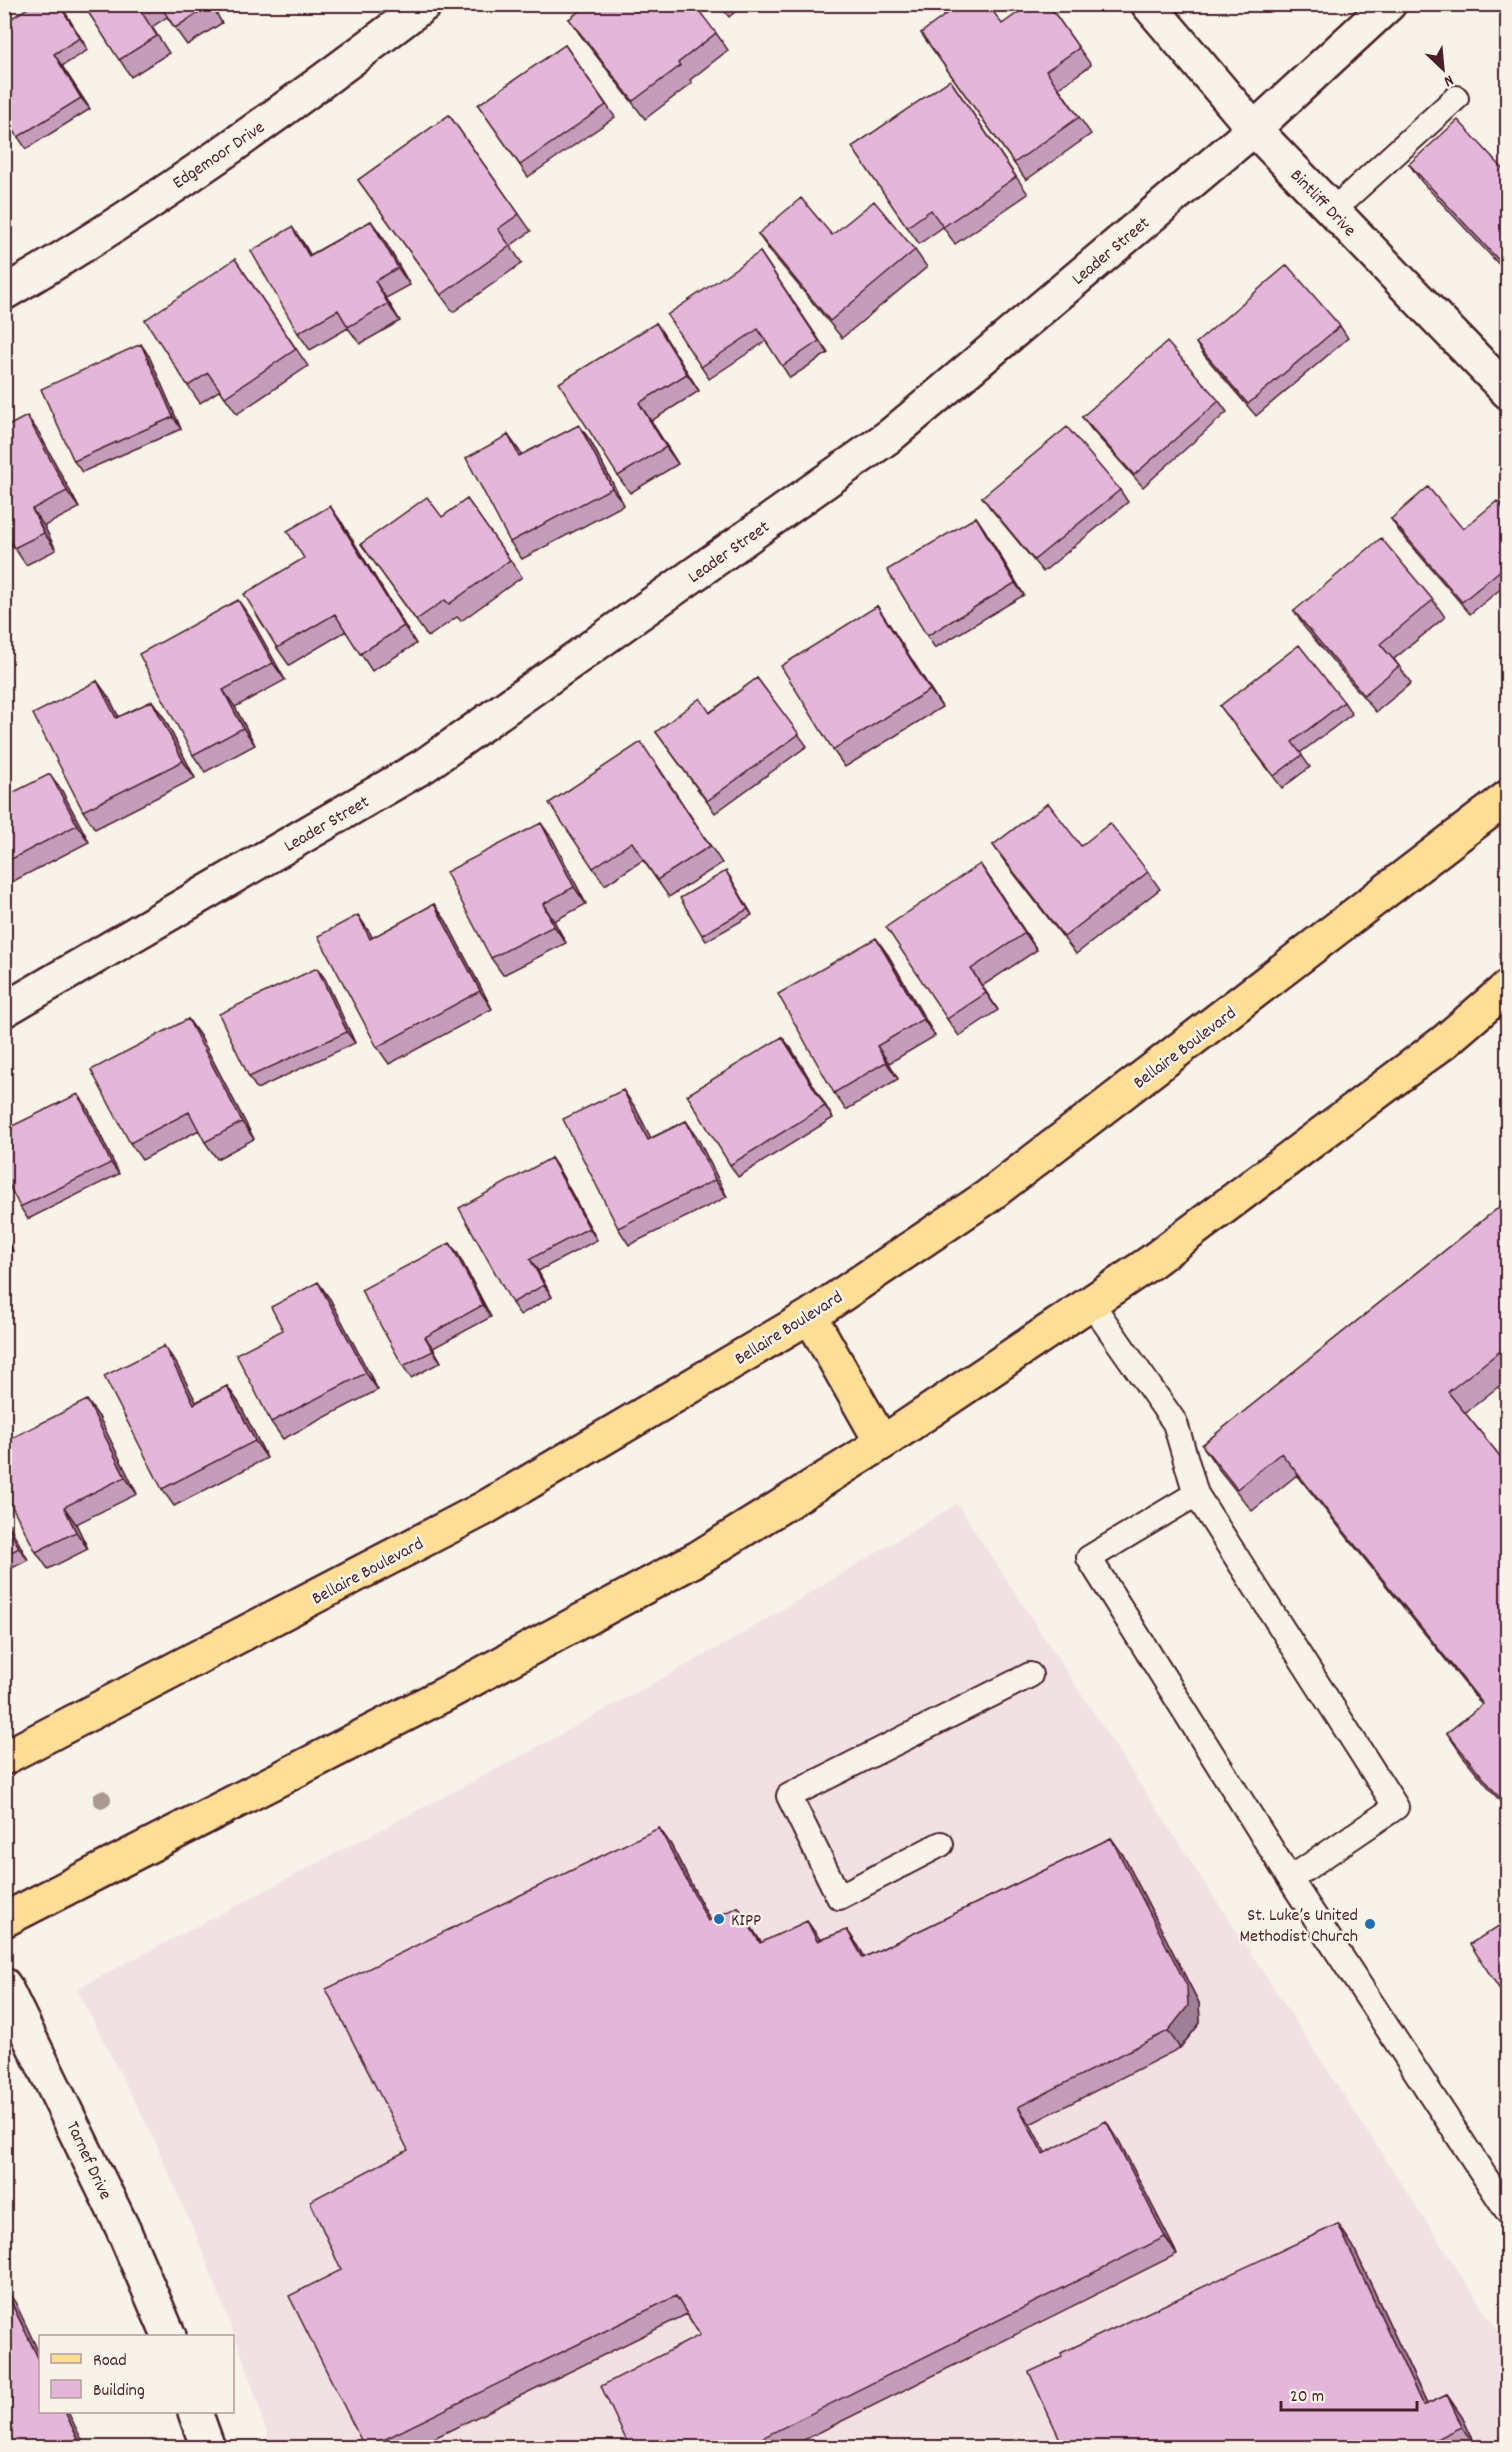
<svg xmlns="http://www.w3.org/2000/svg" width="1512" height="2452" font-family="Dekko,sans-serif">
<rect width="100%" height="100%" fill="#f7f3e8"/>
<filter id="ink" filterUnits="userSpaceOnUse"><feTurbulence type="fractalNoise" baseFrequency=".0167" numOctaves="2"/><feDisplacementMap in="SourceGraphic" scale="12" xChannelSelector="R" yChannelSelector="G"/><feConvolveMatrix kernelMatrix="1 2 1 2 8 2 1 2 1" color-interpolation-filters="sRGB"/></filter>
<g filter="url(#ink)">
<path fill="#f1e1e4" d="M957,1504l550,841v102h-1236l-25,-81 -49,-129 -44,-100 -76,-148 433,-227 222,-122z"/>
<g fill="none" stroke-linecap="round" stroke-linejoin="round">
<g stroke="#4a1f2b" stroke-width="28">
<path id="lane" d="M1332,211l124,-113
M1091,1303l84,120 21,71 200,313 -106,72 218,333
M1196,1494l-107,64 201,321
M941,1844l-102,53 -50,-101 241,-121"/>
</g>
<g stroke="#4a1f2b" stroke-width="38">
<path id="street" d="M4,293c147,-85 286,-186 421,-289
M4,1010l421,-245 466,-330 363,-306 135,-125"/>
</g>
<g stroke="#4a1f2b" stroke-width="38">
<path id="secondary" d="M1148,4l106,125 254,263
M4,1985l119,244 46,107
M195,2412l13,36"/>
</g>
<g stroke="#4a1f2b" stroke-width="38">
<path id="primary" d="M810,1316l72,127
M4,1758l479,-249 327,-193 177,-119 521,-400
M4,1920l443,-227 251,-135 184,-115 269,-181 293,-220 64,-55"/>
</g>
<use href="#lane" stroke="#f7f3e8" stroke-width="24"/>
<use href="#street" stroke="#f7f3e8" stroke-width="33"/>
<use href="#secondary" stroke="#f7f3e8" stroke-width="33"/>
<use href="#primary" stroke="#fcde96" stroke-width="33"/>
</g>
<circle fill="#a9998f" cx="102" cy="1799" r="9"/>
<path fill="#c49dbb" stroke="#4a1f2b" stroke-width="1.5" d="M60,4l28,46 -26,16 28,43 -64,40 -8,-12z
M83,4h128l11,19 -35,22 -20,-28 -15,10 17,26 -38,24z
M227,4h10l-7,5z
M719,4h25l-15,13z
M1048,4l43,61 -32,23 32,46 -65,46 -105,-147 81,-9z
M569,19l147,14 12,17 -38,30 2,3 -47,36 -64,-83z
M565,45l50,72 -87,60 -50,-72z
M950,80l78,114 -73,50 -12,-17 -24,17 -67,-97z
M449,115l82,116 -21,15 12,17 -69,49 -95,-132z
M4,149l7,12 -7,4z
M1409,164l99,10v100l-87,-93z
M371,221l12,17 27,47 -24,13 14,23 -40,23 -12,-16 -38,22 -12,-17 6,-89 6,11z
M758,234l74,1 83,15 12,17 -85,71 -72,-87z
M760,252l68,101 -38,25 -24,-37 -57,38 -8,-12z
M235,259l73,107 -71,48 -17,-24 -20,13 -12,-17z
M656,323l11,17 32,51 -48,30 27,43 -48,29 -12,-17z
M1340,326l8,12 -92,78 -52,-61 -8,-12z
M149,356l32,73 -99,43 -8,-11z
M1219,401l8,11 -84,75 -52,-58 -9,-12z
M579,425l12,17 33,63 -102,54 -12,-17 -2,-107 14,20z
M4,428l35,5 40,75 -35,18 12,24 -30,15 -14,-21 -8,5z
M1120,490l8,12 -85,70 -52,-63 -9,-12z
M467,499l55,78 -61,44 -4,-4 -29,20 -67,-93 81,-27z
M1508,514v69l-38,31 -71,-83 -8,-12 72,10z
M976,517l8,12 40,66 -89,53 -8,-12z
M342,523l74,121 -44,27 -26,-40 -57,34 -12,-17 27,-90z
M1433,600l12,17 -51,42 17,24 -35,29 -71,-84 -11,-17z
M877,606l12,18 53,83 -97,60 -12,-17z
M250,617l35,63 -50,27 20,38 -50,27 -12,-17z
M757,678l50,68 -92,67 -59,-81 54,-20z
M97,681l12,17 10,19 33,-16 12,17 31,60 -100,51 -12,-18z
M1344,702l8,12 -52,39 10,14 -28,21 -62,-82z
M653,759l69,104 -53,34 -26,-37 -38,25 -12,-17z
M62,791l27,51 -85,44v-89z
M553,840l33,64 -32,17 12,22 -63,32 -12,-17z
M993,845l88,1 67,26 12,17 -84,65 -71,-92z
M980,864l57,86 -55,36 16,24 -39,26 -12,-17z
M730,877l22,38 -46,26 -4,-6z
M434,904l12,17 46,88 -103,55 -12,-17 -7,-114 2,5z
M888,955l47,81 -46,27 9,16 -52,31 -12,-17z
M317,968l8,11 30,64 -98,46 -8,-12z
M188,1019l12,17 54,103 -37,20 -12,-17 -6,-12 -57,30 -12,-17z
M782,1037l51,81 -95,59 -8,-12z
M86,1105l33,69 -91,45 -8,-12z
M635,1107l16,31 35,-17 12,18 29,58 -98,48 -11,-17z
M551,1158l8,12 38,70 -59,31 14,26 -32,18 -8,-12z
M1508,1200v179l-43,34 43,53v345l-46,-56 -15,-22 35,-28 -185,-230 -45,36 -35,-44 -15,-22z
M4,1234l9,17 -9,5z
M458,1254l33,63 -58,31 8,14 -30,16 -8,-12z
M330,1299l48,91 -95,49 -12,-17 12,-92z
M164,1346l12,17 20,39 31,-16 12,17 28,55 -93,48 -12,-17z
M99,1417l38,77 -61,30 12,25 -40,20 -12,-17z
M4,1516l24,44 -24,12z
M659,1828l12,17 39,75 28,-13 23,35 59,-2 27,-10 18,27 246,-119 12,17 76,148 1,20 -20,25 -150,76 15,29 73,-14 59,115 -389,194h-158l70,-113 -13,-21 -273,134h-49l-24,-178 67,-120z
M1338,2224l15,22 74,158 20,-9 15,22 15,31h-413l-2,-91z"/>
<path fill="#a08099" stroke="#4a1f2b" stroke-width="1.5" d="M59,4h1l28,46 -8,-12z
M54,54l8,12 28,43 -9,-11z
M371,221l12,17 27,47 -12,-17z
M292,227l12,17 17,29 -12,-17z
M375,281l11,17 14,23 -12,-17z
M656,323l11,17 32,51 -12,-17z
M141,344l8,12 32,73 -8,-12z
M639,403l12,18 27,43 -12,-17z
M27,416l12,17 40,75 -12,-17z
M579,425l12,17 33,63 -12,-17z
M508,435l12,17 11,21 -12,-17z
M330,506l12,17 74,121 -12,-18z
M32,509l12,17 12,24 -12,-17z
M976,517l8,12 40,66 -9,-12z
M238,600l12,17 35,63 -12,-17z
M877,606l12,18 53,83 -12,-17z
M97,681l12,17 19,38 -12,-18z
M223,690l12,17 20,38 -12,-17z
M152,701l12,17 31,60 -12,-17z
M50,774l12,17 27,51 -12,-17z
M541,823l12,17 33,64 -12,-17z
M980,864l12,17 45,69 -12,-17z
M726,871l4,6 22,38 -4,-6z
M434,904l12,17 46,88 -12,-18z
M543,904l11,17 12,22 -12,-17z
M358,915l12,18 12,23 -12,-17z
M876,938l12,17 47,81 -12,-17z
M317,968l8,11 30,64 -8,-11z
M971,969l11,17 16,24 -12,-17z
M188,1019l12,17 54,103 -12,-17z
M782,1037l9,11 42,70 -8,-12z
M877,1046l12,17 9,16 -12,-17z
M623,1090l12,17 25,50 -12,-17z
M78,1094l8,11 33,69 -8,-11z
M686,1121l12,18 29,58 -12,-17z
M551,1158l8,12 38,70 -8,-12z
M4,1234l9,17 -9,-12z
M450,1243l8,11 33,63 -8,-12z
M530,1259l8,12 14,26 -8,-12z
M318,1282l12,17 48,91 -12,-17z
M425,1337l8,11 8,14 -8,-11z
M164,1346l12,17 30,58 -12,-17z
M227,1386l12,17 28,55 -12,-17z
M87,1400l12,17 38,77 -12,-17z
M64,1507l12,17 12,25 -12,-17z
M4,1516l24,44 -9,-12 -15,-28z
M659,1828l12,17 48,93 -11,-17z
M1111,1838l12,17 76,148 1,20 -20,25 -12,-17z
M738,1907l12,18 22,35 -12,-17z
M807,1921l12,17 10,20 -12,-17z
M847,1930l12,17 16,28 -12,-17z
M1018,2107l12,17 25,47 -12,-17z
M1106,2121l12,18 59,115 -12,-17z
M1338,2224l15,22 85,182 -15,-22z
M4,2287l11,15 25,53v7z
M1447,2395l15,22 15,31 -15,-21z
M65,2412h3l18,36 -4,-1z"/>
<path fill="#e4b7da" stroke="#4a1f2b" stroke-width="1.5" d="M34,4h25l21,34 -26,16 27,44 -63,39 -14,-22v-92z
M83,4h65l-8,6 17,26 -38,24z
M159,4h51v1l-35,23z
M589,4h105l22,29 -38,30 2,3 -47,35 -64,-82z
M960,4h28l14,20 28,-20h18l31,44 -33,23 33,46 -65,46 -93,-130z
M565,45l41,60 -86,60 -42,-60z
M950,80l66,97 -73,50 -12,-17 -24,17 -55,-80z
M1508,87v34l-4,-12 2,-18z
M449,115l70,99 -21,15 12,17 -69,49 -83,-115z
M1458,120l50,54v96l-99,-106z
M801,198l31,37 42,-34 41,49 -85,71 -72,-87z
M371,221l27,47 -23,13 13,23 -40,23 -10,-17 -40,23 -47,-82 41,-24 17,29z
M760,252l59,89 -37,25 -24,-37 -57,38 -34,-52z
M235,259l61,90 -71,48 -17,-24 -20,13 -43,-66z
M1287,265l53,61 -92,78 -52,-61z
M656,323l31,51 -48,29 27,44 -48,29 -59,-93z
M1167,342l52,59 -85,74 -52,-58z
M141,344l32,73 -99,44 -33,-72z
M27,416l40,75 -35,18 12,24 -30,15 -10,-19v-101z
M579,425l33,63 -102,54 -44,-84 42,-23 11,21z
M1067,427l53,63 -86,70 -52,-63z
M1428,487l35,42 34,-28 11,13v50l-46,38 -71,-83z
M427,497l15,20 25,-18 43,61 -61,44 -4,-4 -29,20 -55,-76z
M330,506l74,120 -44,28 -25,-40 -58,34 -33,-54 60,-36 -17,-27z
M976,517l39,66 -88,53 -40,-66z
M1381,538l52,62 -53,44 19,22 -35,29 -70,-84z
M238,600l35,63 -50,27 20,38 -50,27 -54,-101z
M877,606l53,84 -97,60 -52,-84z
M1299,645l45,57 -52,40 10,13 -28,21 -54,-70z
M757,678l42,56 -92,67 -51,-69 44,-34 10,15z
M97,681l19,37 36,-17 31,60 -100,50 -50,-97z
M641,742l69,104 -53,34 -25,-38 -39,26 -44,-65z
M50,774l27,51 -73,38v-66z
M1048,803l33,43 29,-23 38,49 -84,65 -71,-92z
M541,823l33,64 -31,17 11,22 -63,32 -45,-86z
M980,864l45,69 -54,36 15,24 -39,26 -61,-92z
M726,871l22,38 -46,26 -22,-37z
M434,904l46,87 -103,56 -59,-111 40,-21 12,24z
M876,938l47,81 -46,27 9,16 -52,31 -56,-99z
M317,968l30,64 -98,45 -30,-63z
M188,1019l54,103 -37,20 -16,-30 -59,31 -39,-73z
M782,1037l43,69 -95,59 -43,-70z
M623,1090l25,50 38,-19 29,59 -97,48 -55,-109z
M78,1094l33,69 -91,44 -16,-32v-45z
M551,1158l38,70 -59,31 14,26 -32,18 -53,-95z
M1508,1200v145l-60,47 60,74v342l-61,-75 36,-29 -202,-251 -44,36 -35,-44z
M450,1243l33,62 -58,32 8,14 -30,15 -42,-76z
M318,1282l48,91 -95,49 -35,-68 47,-24 -12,-23z
M164,1346l30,58 33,-18 28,55 -93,48 -58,-113z
M87,1400l38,77 -61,30 12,25 -40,20 -32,-61v-49z
M4,1520l15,28 -15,8z
M659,1828l49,93 30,-14 22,36 47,-22 10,20 30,-11 16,28 248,-120 76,148 1,20 -20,25 -150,76 25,47 63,-33 59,116 -423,211h-112l-29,-62 99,-51 -24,-39 -309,152h-2l-76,-152 52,-26 -31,-69 98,-51 -82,-161z
M1508,1920v82l-38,-58z
M1338,2224l85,182 24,-11 15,32 -44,21h-354l-35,-76 33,-15 -1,-4z
M4,2288l36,74v50h25l17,36h-78z"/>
</g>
<g fill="#1f6fb2" stroke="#f7f3e8" stroke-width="2">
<circle cx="719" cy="1919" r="6"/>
<circle cx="1370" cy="1924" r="6"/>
</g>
<g text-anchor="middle" stroke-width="5" stroke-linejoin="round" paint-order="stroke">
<g font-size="18" fill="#4a1f2b" stroke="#f7f3e8">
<text transform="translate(218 154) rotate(-34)" y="6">Edgemoor Drive</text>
<text transform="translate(1324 202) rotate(46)" y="6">Bintliff Drive</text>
<text transform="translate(1110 250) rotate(-40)" y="6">Leader Street</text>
<text transform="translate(728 551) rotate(-35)" y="6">Leader Street</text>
<text transform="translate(326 823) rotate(-30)" y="6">Leader Street</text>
<text transform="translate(1184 1047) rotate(-37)" y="6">Bellaire Boulevard</text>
<text transform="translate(788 1327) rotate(-32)" y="6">Bellaire Boulevard</text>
<text transform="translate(367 1570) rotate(-28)" y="6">Bellaire Boulevard</text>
<text transform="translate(90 2160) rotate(65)" y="6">Tarnef Drive</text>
</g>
<g font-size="18" fill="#4a1f2b" stroke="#f7f3e8" text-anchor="end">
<text x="1358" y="1920">St. Luke’s United<tspan x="1358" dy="21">Methodist Church</tspan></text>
<text x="731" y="1925" text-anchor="start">KIPP</text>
</g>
</g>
<rect width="1512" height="2452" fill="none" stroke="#f7f3e8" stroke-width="24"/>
<rect x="12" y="12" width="1488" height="2428" fill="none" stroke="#4a1f2b" stroke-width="2" filter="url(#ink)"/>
<rect x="39" y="2335" width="195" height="78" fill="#f7f3e8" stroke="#b29e9c" stroke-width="1.5"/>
<rect x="51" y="2354" width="30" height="9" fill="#fcde96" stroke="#b29e9c" stroke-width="1.5"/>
<text x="93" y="2365" font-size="18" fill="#4a1f2b">Road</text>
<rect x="51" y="2380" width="30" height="18" fill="#e4b7da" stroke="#b29e9c" stroke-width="1.5"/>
<text x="93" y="2395" font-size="18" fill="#4a1f2b">Building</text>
<g transform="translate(1443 69) rotate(154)" stroke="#f7f3e8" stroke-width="4.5" paint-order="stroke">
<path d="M0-4.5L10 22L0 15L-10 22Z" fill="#4a1f2b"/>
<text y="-9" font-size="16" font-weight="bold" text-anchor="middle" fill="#4a1f2b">N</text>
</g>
<path d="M1281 2401v9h136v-9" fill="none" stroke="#4a1f2b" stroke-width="3"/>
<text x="1290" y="2401" font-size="18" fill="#4a1f2b" stroke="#f7f3e8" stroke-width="4.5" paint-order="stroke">20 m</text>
</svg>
